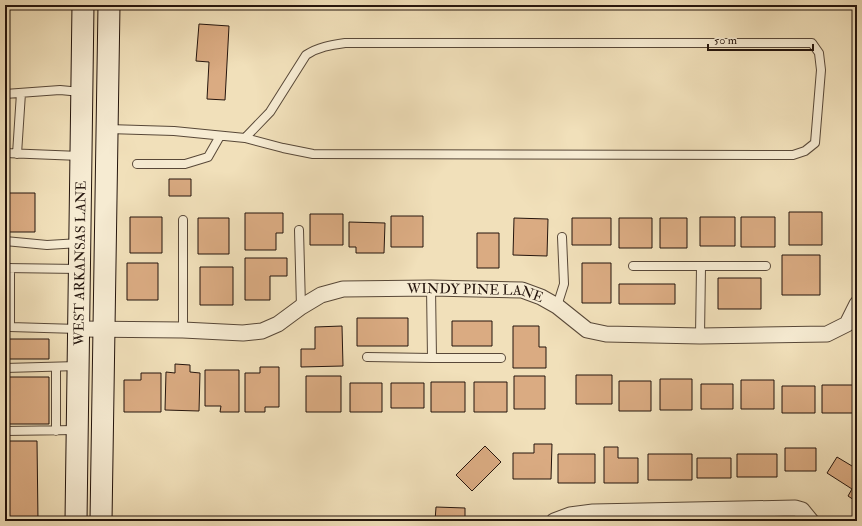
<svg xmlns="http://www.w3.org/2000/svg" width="862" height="526" font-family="'IM FELL Double Pica',serif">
<rect width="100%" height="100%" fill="#f1e0ba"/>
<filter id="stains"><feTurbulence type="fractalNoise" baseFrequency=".005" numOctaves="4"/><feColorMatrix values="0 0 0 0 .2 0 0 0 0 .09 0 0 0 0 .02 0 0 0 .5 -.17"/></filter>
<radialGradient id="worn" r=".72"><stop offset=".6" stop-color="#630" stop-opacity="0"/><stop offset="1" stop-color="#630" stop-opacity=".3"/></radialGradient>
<path fill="#daab82" stroke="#25150d" d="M199,24l30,2 -4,74 -18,-1 2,-37 -13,-1z
M169,179h22v17h-22z
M5,193h30v39h-30z
M789,212h33v33h-33z
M245,213h38v20h-7v17h-31z
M310,214h33v31h-33z
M391,216h32v31h-32z
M130,217h32v36h-32z
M700,217h35v29h-35z
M741,217h34v30h-34z
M198,218h31v36h-31z
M514,218l34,1 -1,37 -34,-1z
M572,218h39v27h-39z
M619,218h33v30h-33z
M660,218h27v30h-27z
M349,222l36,1 -1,30h-28v-6h-7z
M477,233h22v35h-22z
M782,255h38v40h-38z
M245,258h42v18h-17v24h-25z
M127,263h31v37h-31z
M582,263h29v40h-29z
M200,267h33v38h-33z
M718,278h43v31h-43z
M619,284h56v20h-56z
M357,318h51v28h-51z
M452,321h40v25h-40z
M342,326l1,40 -42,1v-18h14v-22z
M513,326h26v21h7v21h-33z
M5,339h44v20h-44z
M175,364l15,1v7l10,1 -1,38 -34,-1 1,-38 9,1z
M260,367h19v40h-14v5h-20v-39h15z
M205,370h34v42h-19l1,-6h-16z
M141,373h20v39h-37v-32h17z
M576,375h36v29h-36z
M306,376h35v36h-35z
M514,376h31v33h-31z
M5,377h44v47h-44z
M660,379h32v31h-32z
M741,380h33v29h-33z
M619,381h32v30h-32z
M431,382h34v30h-34z
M474,382h33v30h-33z
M350,383h32v29h-32z
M391,383h33v25h-33z
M701,384h32v25h-32z
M822,385h35v28h-35z
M782,386h33v27h-33z
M5,441h32l1,80h-33z
M534,444h18l-1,35h-38v-26h21z
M485,446l16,16 -29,29 -16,-16z
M604,447h14v11h20v25h-34z
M785,448h31v23h-31z
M558,454h37v29h-37z
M648,454h44v26h-44z
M737,454h40v23h-40z
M837,457l20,12v33l-9,-6 4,-7 -25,-16z
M697,458h34v20h-34z
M436,507l29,1v10h8v3h-38z"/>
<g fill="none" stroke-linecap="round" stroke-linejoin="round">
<g stroke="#584838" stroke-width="10">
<path id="service" d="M345,43h467l7,10 2,17 -6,73 -10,8 -12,4 -480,-1 -30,-6 -38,-10 25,-26 36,-57c12,-8 25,-10 39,-12z
M5,94l55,-4 21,2
M108,129l66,2 71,7
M5,153l75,3
M17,154l4,-61
M137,164h48l23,-7 12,-21
M183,220v110
M299,230l2,77
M5,241l42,4 33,-2
M633,266h133
M5,268l74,1
M10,268v59l68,2
M557,306l7,-22 -2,-47
M700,336l1,-69
M367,357l65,1 -1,-70
M432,358h69
M5,368l73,-2
M5,431l71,-1
M56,431v-64"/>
</g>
<g stroke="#584838" stroke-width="17">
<g id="minor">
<path id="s1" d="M79,329l104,1 60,3 19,-2 16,-7 23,-17 20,-12 22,-6 88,-1 91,2 19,7 16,9 30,24 19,4 94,2 127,-2 20,-10 10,-20"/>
<path d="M554,521l16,-6 23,-3 202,-4 7,2 9,11"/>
</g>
</g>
<g stroke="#25150d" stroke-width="23">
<g id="secondary">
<path id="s2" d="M76,521l7,-516"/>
<path d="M101,521l8,-516"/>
</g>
</g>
<use href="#service" stroke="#f6ebd2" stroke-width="8"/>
<use href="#minor" stroke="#f6ebd2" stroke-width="15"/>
<use href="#secondary" stroke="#f6ebd2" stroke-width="21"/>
</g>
<g text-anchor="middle" stroke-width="3.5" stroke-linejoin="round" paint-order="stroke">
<g font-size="14" fill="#25150d" stroke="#f6ebd2">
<text dy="5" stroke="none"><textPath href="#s2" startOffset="258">WEST ARKANSAS LANE</textPath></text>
<text dy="5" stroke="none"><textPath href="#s1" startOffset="408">WINDY PINE LANE</textPath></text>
</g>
</g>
<rect width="862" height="526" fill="none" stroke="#f1e0ba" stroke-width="20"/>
<rect x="6" y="6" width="850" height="514" fill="none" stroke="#25150d" stroke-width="2"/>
<rect x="10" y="10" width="842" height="506" fill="none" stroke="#25150d"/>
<path d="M708 44v6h105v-6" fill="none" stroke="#25150d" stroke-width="2"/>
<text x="714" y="44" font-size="12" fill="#25150d" stroke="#f6ebd2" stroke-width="3" paint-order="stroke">50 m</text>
<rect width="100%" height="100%" filter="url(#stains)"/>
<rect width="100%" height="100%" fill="url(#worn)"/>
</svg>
